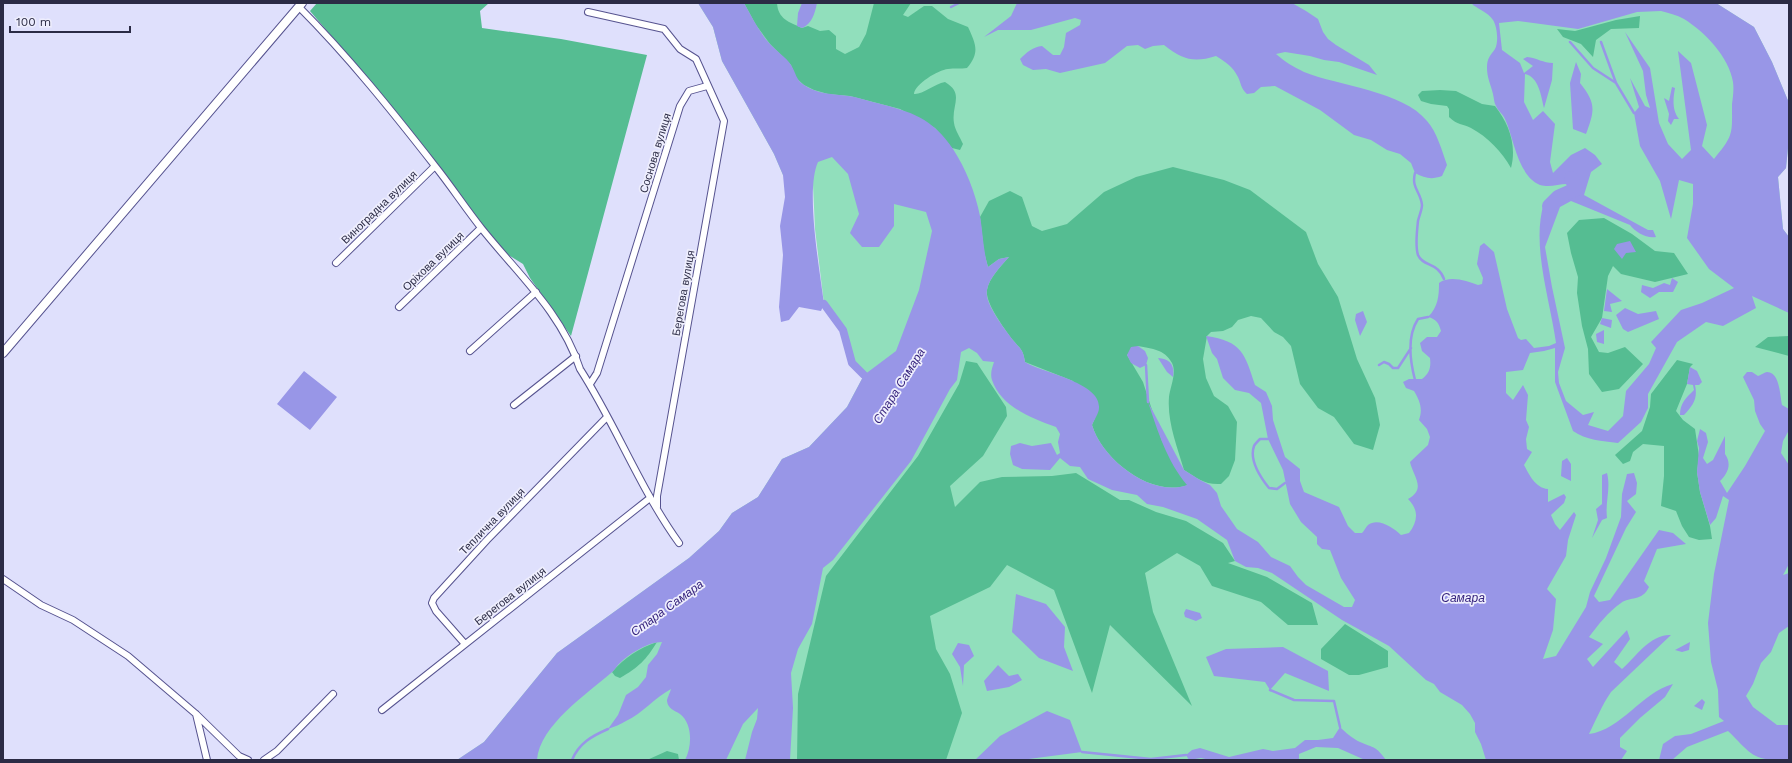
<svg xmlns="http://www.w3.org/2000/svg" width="1792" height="763" font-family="'Work Sans',sans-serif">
<rect width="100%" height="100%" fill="#dfe0fc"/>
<path fill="#91dfbc" d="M698,3h1018l38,24 18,35 17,41v35l-3,30 -8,9 5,52 6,8v523h-1332l27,-18 73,-89 132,-95 30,-27 13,-18 26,-16 24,-38 27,-12 38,-40 17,-32 -12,-12 -9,-33 -19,-26 -9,-75 -2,-44 -30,-10 -9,-21 -52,-93 -9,-34z"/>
<path fill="#55bd92" d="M317,3h172l-9,8 2,17 79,11 86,16 -76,281 -41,-58 -7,-14 -16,-10 -38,-45 -106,-136 -53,-62z
M744,3h33c1,16 12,19 25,25l6,-2 12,5 9,-1 7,6v13l9,5 14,-7 7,-13 8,-31h37l-8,12 5,2 16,-11h8l16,13 20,8c8,17 12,26 -1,41 -6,1 -13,0 -19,1 -10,1 -33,15 -34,25 8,1 20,-10 31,-12 20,12 6,23 9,41 1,7 6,14 9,21l-3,6 -8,-2 -17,-20 -35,-19 -50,-13 -22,-2 -14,-4 -10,-5 -8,-7 -5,-13 -21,-21 -14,-19z
M1640,16l-1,12 -28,1 -15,11 -3,17 -12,-13 -18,-7 -6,-8 18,2 41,-11z
M1440,90l16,1 26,13 13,2c14,18 22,39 16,62 -9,-16 -23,-31 -40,-40 -9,-5 -13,-2 -22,-11v-8l-2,-3 -16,-2 -10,-3 -3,-6 4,-4z
M1173,167l51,13 26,10 56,42 12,32 20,33 19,62 18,39 5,27 -7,25 -19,-6 -20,-27 -16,-9 -18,-24 -9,-38 -8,-9 -9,-5 -13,-14 -10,-2 -13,4 -6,7 -9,4 -12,1 -4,4 -4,23 3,19 8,18 14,10 9,16 -2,38 -6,16 -8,8c-17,1 -24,-6 -37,-14 -7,-24 -17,-48 -15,-73 1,-10 8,-24 3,-34 -8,-14 -19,-14 -34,-17l-11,9 16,27 19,59 26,44c-37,13 -86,-26 -96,-60l3,-7 -22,-37 -48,-19c-2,-14 -5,-13 -13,-23 -8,-11 -27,-36 -25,-49 2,-12 14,-24 22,-33l-10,2 -11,8 -4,-15 -4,-35 9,-16 21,-10 12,6 10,29 10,5 25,-7 37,-32 32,-15z
M1604,218l28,16 23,17 19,2 14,21 -33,8 -34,-8 -8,-8 -5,10 -6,42 -11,19 8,15 9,1 17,-6 18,17 -24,25 -17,3 -13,-18 -1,-25 -6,-23 -5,-33 1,-16 -7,-24 -4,-20 12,-13z
M1789,336v20l-34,-9 13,-10z
M1677,360l16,4 -3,3 -3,17 -11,27 7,9 12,9 4,27 -2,16 3,20 10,34 2,13 -13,1 -10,-3 -7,-11 -6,-15 -15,-5 3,-30v-30l-21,-2 -10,8 -3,9 -7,3 -8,-9 27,-24 8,-24 1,-13z
M966,361l11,2 29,44 1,9 -24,40 -33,30 5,21 25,-25 22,-5 50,-1 24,-3 44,27h9l27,12 30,9 37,22 12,18 -7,2 39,14 45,26 6,22h-30l-27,-23 -49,-16 -12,-20 -23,-13 -32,20 8,39 39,94 -82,-81 -18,68 -38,-103 -47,-25 -17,22 -60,29 6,33 14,25 12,39 -16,47h-149l1,-66 28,-118 92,-120 41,-72z
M1345,624l43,27v16l-29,8h-10l-28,-16v-10z
M657,642c-11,18 -18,25 -37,36l-5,-2 -3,-4c12,-14 27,-24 45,-30z
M667,751l11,3 1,6h-32z"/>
<path fill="#9896e7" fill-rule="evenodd" d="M698,3h46c8,14 15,29 26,41 6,7 16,13 21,21 5,8 5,15 13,20 13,9 29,9 44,11 10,1 20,5 29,7 35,9 55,15 76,46 13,20 22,43 27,67 3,17 3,34 8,51l11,-8 10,-2c-8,9 -20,21 -22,33 -3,13 17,38 25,49 8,10 11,9 13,23 17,11 76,20 74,46 0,5 -5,12 -7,17 10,34 59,73 95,60 -20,-24 -29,-53 -39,-83l36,68 16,10 10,5 7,8 4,13 16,23 21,13 13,15 19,9 8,11 8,8 38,22h8l3,-7 -14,-22 -11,-28 -8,-1 -5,-5v-7l-16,-15 -11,-18 -7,-34 -15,-31 -7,-36 -12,-10 -14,-3 -12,-12 -6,-19 -5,-6 -6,-17c36,5 39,18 49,49l11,7 6,14 1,14 12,37 15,12v12l4,11 35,15 9,19 7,7h7c2,-2 4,-6 6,-8 10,-8 26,3 33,10l8,-2c9,-12 10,-23 -1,-34 19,-10 5,-23 2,-37l18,-17 2,-8 -3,-8 -8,-9c4,-11 1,-19 -5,-29l-8,-3 -3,-6 6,-3h13c8,-6 9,-12 8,-21l-8,-7 -2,-8 7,-6h10l4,-6c-2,-8 -5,-12 -13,-14 10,-10 11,-21 11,-34 11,-8 28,-2 39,2l4,-1 1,-6 -6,-14 3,-18 4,-3 10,9 13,57 11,29 3,2 5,-1 8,9 15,-2 7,-3c-6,-44 -25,-98 -12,-140l14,-10 7,3 6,-2v-5l-4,-5c-9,0 -17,4 -27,1 -23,-10 -26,-47 -35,-66 -2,-5 -7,-8 -9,-13 -2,-3 -2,-8 -3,-12 -2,-9 -6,-16 -6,-26 0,-10 3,-12 8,-19 4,-7 2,-23 -2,-29 -5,-8 -16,-11 -22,-17h245l38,24 18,35 17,41v35l-3,30 -8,9 5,52 6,8v76l-37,-17 4,12 -33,18 -17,-4 -29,20 -29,52v14l-7,14 -23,21c-16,-2 -32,-3 -45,-12l-18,-49v-34l-11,3 -14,2 -7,17 -17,2v21l7,7 10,-15 5,10 -2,25 3,7 -3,12 1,10 5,3 -8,13c5,9 11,23 24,24v13l16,-8 2,3 -2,6 -13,12 4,9 5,6 14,-18 2,3 -8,25 -2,16 -19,33 9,10 -3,31 -10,29 13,-3 30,-49 4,-15 16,-34 15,-41 1,-23 5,-20 7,-1 3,10 -1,11 -9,7 9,11 -10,16 -32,68 5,6 11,-2 49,-70 14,3 13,11 -29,5 -13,32 5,6c-7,15 -19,9 -28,16 -13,9 -23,22 -32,34l14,7 -16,15 6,8 34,-37 3,9 -16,23 8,7c14,-12 28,-35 49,-34l-60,57c-9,13 -15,28 -22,42 32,-4 52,-41 84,-50l-8,13 -25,21 -20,20v9l7,4 -6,9h-135l-5,-16 -6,-12v-9l-5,-9 -8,-9 -22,-13 -6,-8 -8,-4 -37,-34 -47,-26 -70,-47 -14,-5 -12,-1 -11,-6 -8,-21 -30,-21 -34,-12 -16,-3 -10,-9 -25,-5 -24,-11 -8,-12 -10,-1 -10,-8 -10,12 -28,-1 -9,-4 -3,-11 1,-8 9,-3 12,3 19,-3 6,12 3,-2 -2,-11 2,-8 -4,-7c-23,-8 -55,-20 -64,-47 -2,-6 0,-12 2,-18l-11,-1 -6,-8 -8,-5 -8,4 -4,28 -7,9 -39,72 -78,99 -10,8 -11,56 -14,25 -7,24 2,35 -3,52h-45l7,-28 5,-13 1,-11 -15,16 -17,36h-41c7,-13 8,-36 -5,-46 -6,-4 -12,-5 -13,-13 0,-3 3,-8 4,-12 -17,9 -28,24 -45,32 -5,3 -12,6 -18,8l10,-14 8,-20 12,-8 8,-10 2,-12 9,-11 5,-12c-14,0 -31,11 -41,20 -4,3 -6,8 -10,11 -24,21 -71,52 -74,87h-80l27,-18 73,-89 132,-95 30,-27 13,-18 26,-16 24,-38 27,-12 38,-40 17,-32 32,-24 23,-61 13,-59 -6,-19 -32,-8v22l-15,21h-17l-12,-14 9,-19 -11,-40 -16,-17 -14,5c-13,28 2,109 6,142l-3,7 -22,-4 -10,13 -8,2 -2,-15 4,-52 -3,-29 5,-29 -2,-22 -9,-21 -52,-93 -9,-34zM1661,11c7,2 16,4 23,8 21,13 45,38 49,63 1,7 0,15 -1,22 0,30 2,31 -18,55l-12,-13 5,-21 -16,-62 -13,-12 13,99 -9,9 -14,-15 -9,-21 -9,-55 -25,-36 18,39 3,24 4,13 -5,-2 -15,-28 9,29 -5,6 6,33 20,35 11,38 8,-39 14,4v20l-6,34 22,31 25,19 -32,15 -21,7 -30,32 5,6 -7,16 -23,27 -3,25 -15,15 -20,-6 6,-13 -11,3 -17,-14 -7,-18 -1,-11 7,-24 -13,-61 -7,-40 15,-40 11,-6 59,24c5,7 17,14 26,12l-3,-7h-5l-64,-35 7,-23 11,-8 -7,-9 -10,-7 -14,7 -18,18 -3,-11 5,-38 -12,-13 -10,9 -9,-18 1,-28c14,3 16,22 19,34l8,-28 1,-17c-10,0 -16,-5 -26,-6l-4,2 10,7 -9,7 -4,-10 -18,-13 -3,-27 19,-2 60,8 59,-17z
M802,3h15c-2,10 -5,21 -15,25l-5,-2 1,-13z
M1017,3h275l14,8 12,8 5,13 5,7 8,6 33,20 8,10 -38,-13 -15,-2 -14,-4 -25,-4 -9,2c9,8 18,13 28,18 35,14 99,19 123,49 10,11 15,30 20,44l-5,11c-11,4 -17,2 -27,-3l-4,-10 -11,-9 -13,-4 -16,-10 -17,-5 -34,-25 -45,-24 -14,1 -7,6 -7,1c-6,-5 -6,-11 -9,-17 -5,-10 -12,-15 -22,-21 -22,7 -33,4 -52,-11l-11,1 -8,3 -7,-4 -11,1 -22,17 -45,10 -14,-4 -13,1 -10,-5 -3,-6c7,-7 13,-12 22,-13l11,9h7l4,-8 2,-14 14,-8 1,-5 -6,-2 -44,12h-33l-14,7 27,-21z
M1576,62l5,12 -1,9c16,20 15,27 6,51l-13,-5 -3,-46z
M1672,87l3,1c-2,11 -3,22 4,31h-5l-3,6 -3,-4 1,-7 -5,-16 5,3z
M1630,241l6,11 -10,1 -4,6 -8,-10 3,-5z
M1672,278l6,4 -5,10h-14l-9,6 -9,-6 1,-7 11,3 11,-5 6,2z
M1607,289l15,12 -12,3 2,8 -8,-1z
M1625,308l13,6 18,-3 3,8 -31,13 -5,-3 -7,-14z
M1363,311l4,11 -7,14 -5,-16 1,-6z
M1602,318l10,2 -1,8 -11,-4z
M1604,330v14l-7,-2 -1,-8z
M1138,346l7,5 3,7 -2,7 -6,3 -9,-5 -4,-8 4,-8z
M1158,358c12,1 17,7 15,19l-6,-5z
M1690,367l7,4 5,11 -3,3h-4c3,14 -2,20 -11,30h-4c0,-12 6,-17 14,-25l-1,-5 -6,-1z
M304,371l33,26 -27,33 -33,-26z
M1747,372h5l6,4c3,-1 7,-4 9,-4 13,0 13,24 15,33l7,4v21l-6,11 -2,12 8,12v99l-6,11 6,-2v53l-10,7 -8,19 -10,11 -8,21 -7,12 7,11 24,18h12v34c-37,3 -37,-5 -61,-28l-41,16 -15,13h-13l4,-16 12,-8 16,-2 33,-13 -5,-4 -1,-27 -7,-28 -3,-39 6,-49 15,-74 -6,-4 -7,22 -6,7 -10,-33 -3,-20 2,-24 -2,-7 3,-12 6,4 2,9 -5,16 4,6 6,-4 12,-24v18c7,10 3,19 -5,27l7,12 18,-27 20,-35 -5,-7 -5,-13 -1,-11 -11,-23z
M1567,458l4,6v17l-10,-5 1,-15z
M1607,473c4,16 -2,28 0,45l-5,2 -10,18 6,-18 -2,-11 6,-5v-29z
M1016,594l30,10 19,23 -1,20 9,24 -34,-13 -27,-26z
M1186,609l14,4 2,5 -6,3 -11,-4 -1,-4z
M1690,642l-1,8 -7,2 -7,-2z
M958,643l11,2 5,11 -10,9 -1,21 -3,-19 -8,-13z
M1283,647l45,24 1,20 -44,-18 -15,17 -5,-8 -51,-6 -8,-19 20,-8z
M998,665l11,11 9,-2 4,6 -13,7 -22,4 -3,-10z
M1702,699l3,3 -3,8 -8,-4z
M1047,711l23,9 12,32 -61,8h-46l25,-24z
M1340,727c5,5 13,12 20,15 14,6 16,4 26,18h-21l-27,-12 -22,-1 -17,7v6h-89l-9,-2 -12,2 -3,-5 6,-5 8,-2 29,9 34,-8 10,2 22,-3 10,-8h13l15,-2z"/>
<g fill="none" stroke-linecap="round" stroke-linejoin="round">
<path stroke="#9896e7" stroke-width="2.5" d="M951,7l8,-4
M1570,42l23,26 23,15
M1601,42l15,41 18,30
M1415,173c-4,15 6,19 7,32 0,5 -3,11 -4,16 -1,9 -3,25 0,34 5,12 20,7 26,24
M1146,365l2,37
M1379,365l5,-3 5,2 4,4h5l13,-20
M1415,380c-5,-19 -8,-44 3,-61l10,-2
M1268,439h-8c-2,2 -5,5 -6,7 -5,14 7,32 15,42l8,1 8,-6
M1270,690l24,10 40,1 6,26
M1082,752l69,7 35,-4
M572,760c7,-17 20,-24 36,-31"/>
<path stroke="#9896e7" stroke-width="8" d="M824,304l19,26 9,33 12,12"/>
<path stroke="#9896e7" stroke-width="14" d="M1549,206l9,-9 18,-8 -5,-11"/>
<g stroke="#56538f" stroke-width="8">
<path id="minor" d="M299,7c49,49 93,104 136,159 16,20 31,43 47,63 36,45 80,84 98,140 36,56 60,120 99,174
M588,12l76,17 16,20 16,10 28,62 -67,375v11
M336,263l99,-97
M399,307l82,-79
M470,351l66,-59
M590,384l7,-11 83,-267 9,-15 18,-5
M514,405l62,-49
M3,579l38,26 32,15 55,36 68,58 43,42 9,4
M465,644l-29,-33 -4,-8 2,-5 53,-58 120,-123
M382,710l268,-212
M196,714l11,46
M264,760l13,-9 56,-57"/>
</g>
<g stroke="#56538f" stroke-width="10">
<path id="tertiary" d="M3,353l299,-350"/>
</g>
<use href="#minor" stroke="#fff" stroke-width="6"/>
<use href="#tertiary" stroke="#fff" stroke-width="8"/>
</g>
<g text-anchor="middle" stroke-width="3.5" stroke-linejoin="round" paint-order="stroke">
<g font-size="11" fill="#2b2b45" stroke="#eeeefd">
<text transform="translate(655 153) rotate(-73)" y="4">Соснова вулиця</text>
<text transform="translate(379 207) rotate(-44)" y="4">Виноградна вулиця</text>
<text transform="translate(433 261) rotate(-44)" y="4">Оріхова вулиця</text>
<text transform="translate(683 293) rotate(-80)" y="4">Берегова вулиця</text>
<text transform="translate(492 521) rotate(-46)" y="4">Теплична вулиця</text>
<text transform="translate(510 596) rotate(-38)" y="4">Берегова вулиця</text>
</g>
<g font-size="12" font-style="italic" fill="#301d79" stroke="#eeeefd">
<text transform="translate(899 386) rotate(-58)" y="4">Стара Самара</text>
<text x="1463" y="602">Самара</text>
<text transform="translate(667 608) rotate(-36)" y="4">Стара Самара</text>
</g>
</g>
<rect width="1792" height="763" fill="none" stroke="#2b2b45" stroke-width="8"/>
<path d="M10 26v6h120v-6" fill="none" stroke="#2b2b45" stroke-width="2"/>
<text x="16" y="26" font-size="12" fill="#2b2b45" stroke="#eeeefd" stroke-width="3" paint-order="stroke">100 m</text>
</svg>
